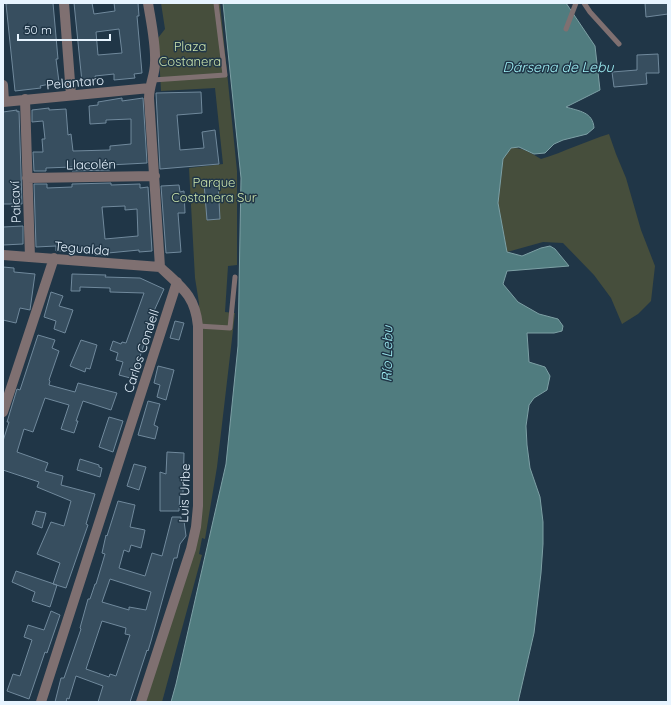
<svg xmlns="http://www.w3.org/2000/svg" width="671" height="705" font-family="Quicksand,sans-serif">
<rect width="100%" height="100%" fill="#203647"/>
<path fill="#464e3c" d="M161,3h59l17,168v94l-9,1 -3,46 10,1 -18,154 -12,72 -3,-1 -3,16 3,1 -40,147h-16l50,-162 5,-187 -2,-50 -4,-25 -6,-110 34,-4 -8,-76 -54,3 -3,-53 7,-9z
M609,134l7,20 10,24 15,52 14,36 -4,35 -13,13 -16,10 -11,-26 -17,-23 -31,-32 -20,-1 -36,10 -9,-49 5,-44 8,-11c12,-1 20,5 30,11 23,-7 45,-18 68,-25z"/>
<path fill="#507c7f" stroke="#7da0a5" d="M223,3h343l29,43 5,44 -34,17c13,4 27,5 28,21l-7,6 -24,6 -9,4 -9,9 -11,1 -15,-7 -8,1 -8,11 -5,44 9,49 15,4 19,-8 9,-2 5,3 14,17 -62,5 -4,13 15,18 21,12 19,5 5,7 -1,5 -8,2h-27l2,29 16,5 5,9 -3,14 -13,8 -5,7 -3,21 1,19 3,23 10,29 3,25v22l-2,29 -7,60 -16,69h-347l5,-18 50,-220 12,-118 3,-168z"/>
<path fill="#374e5f" stroke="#70899c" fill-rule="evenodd" d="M10,3h43l5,56h-2l3,23 -19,4 1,2 -26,3 -9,-87z
M74,3h18l2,11 21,-3 -1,-8h24l1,13h-2l5,57 -8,1 1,4 -21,2v-6l-19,2 1,4 -14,2zM119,29l3,24 -24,2 -2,-23z
M645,3h23v11l-22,3z
M658,54l1,19h-13l1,11 -33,3 -2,-15 25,-2v-15z
M201,92l1,21 -25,2 3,35 24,-2 -2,-16 13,-2 4,34 -59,5 -4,-76z
M122,98v3l21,-3 4,65 -38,2 1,5 -38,1v-4l-26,1v3h-12l-1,-19h10l-1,-13h3l-2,-18 -11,1v-12l17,-2v2l17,-1 2,26 3,-1 2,17 37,-1v-4l21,-2v-25l-25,1v3l-16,1 -1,-18 9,-1v-3z
M17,110v2l2,-1 3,93h-19v-92z
M111,183v2l29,-1v4l8,-1 4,64 -13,1v-2l-31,3v2h-13v-5l-39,1v-5l-20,1 -2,-63h13v4l25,-1v-3zM125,206v4l12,-1 1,27 -33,3 -3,-32z
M204,183h14l2,36 -13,1z
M179,185l1,7 4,-1 1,22h-7l3,39 -15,1 -5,-67z
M23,226v18l-20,1v-18z
M3,267l11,1v4l21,2 -5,36 -10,-2 -4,15 -13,-3z
M72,274l34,1 -1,2 35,1 24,11 -10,22 2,1 -7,21 -1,-1 -12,37 1,1 -3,9 -15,-4 4,-13 -7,-2 2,-7 -8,-3 3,-9 8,3 1,-2 4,1 18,-50 -34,-1v-4l-30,-1v4h-9z
M51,292l12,4 -4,10 14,4 -8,23 -11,-4 2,-8 -12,-4z
M175,321l9,2 -5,17 -9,-2z
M38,335l17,5 -3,8 7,3 -10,29 1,1 -1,4 26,7 3,-9 39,10 -6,17 -28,-9 -7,20h2l-4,12 -13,-4 8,-24 -24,-7 -12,34 -9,-3 -7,23 31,11 -3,8 18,5 -2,9 34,9 -9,30 2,1 -22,63 -13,-4 7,-21 -23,-9 14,-32 13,4 7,-25 -34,-14 2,-5 -36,-12v-29l6,-19h-2l10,-33 3,1z
M81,340l16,5 -7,24 -4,-1 -1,4 -15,-6z
M158,366l16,4 -8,30 -9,-3 3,-12 -6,-2z
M148,401l12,3 -6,21 4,2 -3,12 -17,-4z
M109,417l14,4 -10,31 -14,-5z
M167,452l17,1 -1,40h-3l-1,18h-19v-39l6,2z
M80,459l19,6v2l3,1 -2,9 -23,-7z
M134,464l12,3 -7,23 -12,-4z
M118,501l17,4 -5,22 15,3 -4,18 -10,-3 -2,7 -5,-2 -5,18 26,8 7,-23 10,3 10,-39h9v4h3l2,15 -6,8 -3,14h-3l-23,83 -3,10 -1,-1 -17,52h-32l5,-16 -27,-10 -7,23 -2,-1 -1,4h-11l6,-24h3l17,-49 -1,-1 8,-29h2l5,-15h1l9,-30 -3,-1 4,-18 1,1zM110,579l41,13 -5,18 -17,-3v3l-27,-8zM102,621l24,7 -1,6 5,1 -14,41 -6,-2 -1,3 -23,-8z
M36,511l10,2 -4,15 -10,-4z
M16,571l41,14 -7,22 -18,-6 3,-9 -23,-10z
M51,611l9,4 -13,38 -2,-1 -16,47 -22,-8 6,-17 7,2 12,-36 -8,-3 4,-12 16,5z"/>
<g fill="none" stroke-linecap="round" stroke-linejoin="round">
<path stroke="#7f7071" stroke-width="5" d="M584,3l6,9 29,32
M566,29l10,-26
M153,80l72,-5 -9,-72
M198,326l32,2 5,-51"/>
<path stroke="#7f7071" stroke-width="10" d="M64,3l7,92
M3,85l1,16
M25,99l5,158
M3,102l147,-14
M27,178l128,-2
M3,255l157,12
M3,412l51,-154
M41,702l136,-420
M141,702l50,-153 5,-22 2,-21v-180c-3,-31 -17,-39 -38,-59l-11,-169c0,-12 6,-23 6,-35 1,-19 -4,-41 -7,-60"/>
</g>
<g text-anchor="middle" stroke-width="3" stroke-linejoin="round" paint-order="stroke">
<g font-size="13" fill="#cce4ac" stroke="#203647">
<text x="190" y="51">Plaza<tspan x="190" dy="15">Costanera</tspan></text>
<text x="214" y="187">Parque<tspan x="214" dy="15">Costanera Sur</tspan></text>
</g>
<g font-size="13" fill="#e7f4ff" stroke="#203647">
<text transform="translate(75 82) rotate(-5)" y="5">Pelantaro</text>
<text transform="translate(91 164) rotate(-1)" y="5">Llacolén</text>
<text transform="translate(15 202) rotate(-92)" y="5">Paicaví</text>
<text transform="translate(82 248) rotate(5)" y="5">Tegualda</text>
<text transform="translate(141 351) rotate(-72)" y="5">Carlos Condell</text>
<text transform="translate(184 493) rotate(-88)" y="5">Luis Uribe</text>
</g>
<g font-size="14" font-style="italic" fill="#9ff0f5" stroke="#203647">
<text x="558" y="72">Dársena de Lebu</text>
<text transform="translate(387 354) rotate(-89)" y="5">Río Lebu</text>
</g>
</g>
<rect width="671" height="705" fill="none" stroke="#e7f4ff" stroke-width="8"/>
<path d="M18 34v6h92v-6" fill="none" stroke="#e7f4ff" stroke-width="2"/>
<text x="24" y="34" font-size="12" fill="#e7f4ff" stroke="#203647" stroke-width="3" paint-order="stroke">50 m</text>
</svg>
